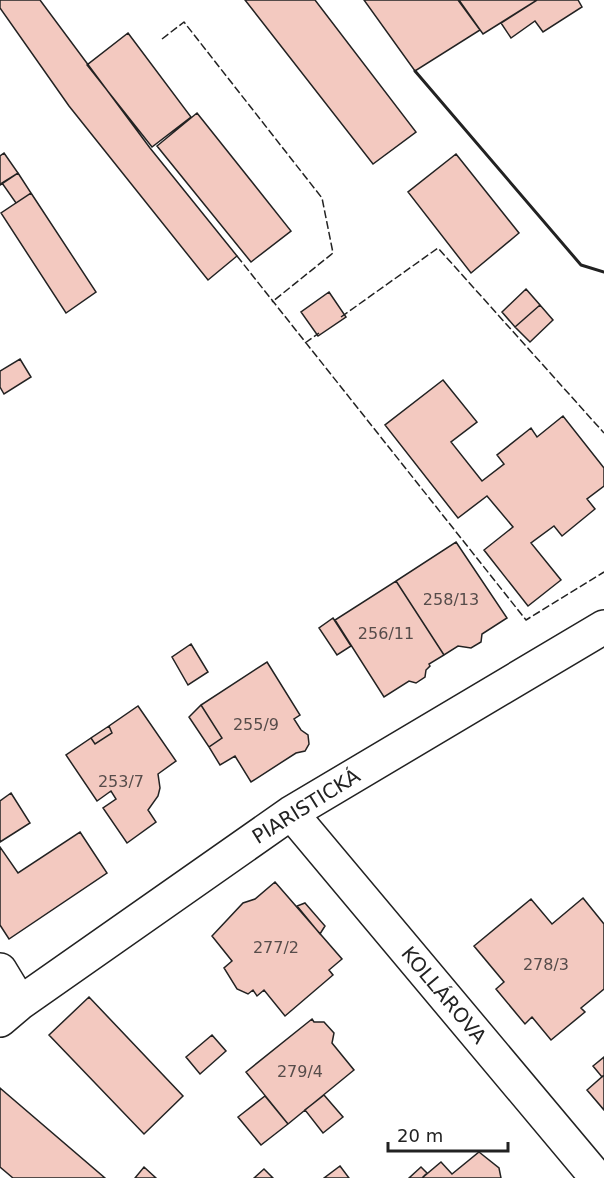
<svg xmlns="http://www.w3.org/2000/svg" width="604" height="1178" font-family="'DejaVu Sans',sans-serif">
<rect width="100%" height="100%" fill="#fff"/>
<path fill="#f3c9c0" stroke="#222" stroke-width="1.5" d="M0,0h40l110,148 87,108 -29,24 -139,-174 -69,-98z
M245,0h70l101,132 -43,32z
M364,0h94l22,30 -65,41z
M459,0h78l-54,34z
M537,0h41l4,7 -39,25 -8,-11 -24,17 -10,-15z
M128,33l63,84 -39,30 -65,-82z
M197,113l94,118 -40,31 -94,-116z
M4,153l14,20 -18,12v-29z
M456,154l63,79 -48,40 -63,-81z
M18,173l13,20 -15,10 -14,-20z
M31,193l65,99 -30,21 -65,-100z
M526,289l14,16 -25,22 -13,-15z
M329,292l17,25 -28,19 -17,-24z
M540,305l13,15 -23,22 -15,-15z
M20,359l11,18 -27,17 -4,-7v-16z
M443,380l34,42 -26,20 31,39 22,-17 -7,-9 34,-27 6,9 26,-21 41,52v18l-17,13 8,10 -33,27 -8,-10 -23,17 30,37 -33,26 -44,-56 29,-23 -26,-31 -29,22 -73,-93z
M456,542l51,76 -25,16 -1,8 -10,6 -13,-2 -14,9 -48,-74z
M396,581l48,74 -15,9 1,2 -4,4 -1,7 -9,6 -7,-2 -25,16 -49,-77z
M333,618l18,28 -14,9 -18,-27z
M191,644l17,28 -20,13 -16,-28z
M267,662l33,53 -6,4 7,11 7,5 1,9 -4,7 -9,2 -45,29 -16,-26 -15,9 -11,-18 13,-9 -21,-33z
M201,705l21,33 -13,9 -20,-30z
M138,706l38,55 -18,13 2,14 -2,8 -10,14 8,12 -29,21 -24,-35 13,-9 -5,-8 -14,10 -31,-46 25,-17 4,6 17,-11 -3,-7z
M109,726l3,7 -17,11 -4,-6z
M11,793l19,30 -30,19v-41z
M80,832l27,41 -98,66 -9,-14v-78l18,26z
M275,882l67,77 -13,11 4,5 -48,41 -21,-26 -7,6 -4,-6 -5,4 -11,-5 -13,-21 8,-7 -20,-25 31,-33 12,-4z
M583,898l21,26v65l-23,19 4,4 -34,28 -19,-23 -7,7 -29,-35 8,-7 -30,-36 57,-47 21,25z
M305,903l20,23 -5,8 -23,-28z
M89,997l94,99 -39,38 -95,-99z
M312,1019l2,3h10l10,11 -2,10 22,27 -66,54 -42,-52z
M212,1035l14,16 -26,23 -14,-17z
M604,1057v18l-2,2 -9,-11z
M604,1075v35l-17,-20z
M0,1088l105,90h-92l-13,-11z
M324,1095l19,22 -20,16 -18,-23z
M265,1096l23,28 -27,21 -23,-28z
M479,1152l20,16 2,10h-79l19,-16 11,12z
M340,1166l9,12h-25z
M144,1167l12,11h-21z
M421,1167l6,6 -5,5h-13z
M264,1169l9,9h-19z"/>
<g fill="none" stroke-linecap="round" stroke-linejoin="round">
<g stroke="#222" stroke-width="36">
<path id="minor" d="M291,813l306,365
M0,970l20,33
M0,1020l20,-17 271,-190 313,-186"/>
</g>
<use href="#minor" stroke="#fff" stroke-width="33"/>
<path stroke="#222" stroke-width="1.5" stroke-dasharray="8 3" stroke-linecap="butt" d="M162,39l22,-17 138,176 11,55 -61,49
M237,256l289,364 78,-48
M341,317l97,-69 166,185
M305,343l14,-10"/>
<path stroke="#222" stroke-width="3" d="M415,71l166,194 23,7"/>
</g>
<g text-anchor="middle" stroke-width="4.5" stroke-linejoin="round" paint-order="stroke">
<g font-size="16" fill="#564c4a">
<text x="451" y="605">258/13</text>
<text x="386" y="639">256/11</text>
<text x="256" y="730">255/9</text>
<text x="121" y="787">253/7</text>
<text x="276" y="953">277/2</text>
<text x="546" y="970">278/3</text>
<text x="300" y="1077">279/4</text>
</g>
<g font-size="20" fill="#222" stroke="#fff">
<text transform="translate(306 806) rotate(-32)" y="7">PIARISTICKÁ</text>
<text transform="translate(444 995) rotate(50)" y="7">KOLLÁROVA</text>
</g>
</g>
<path d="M388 1142v9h120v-9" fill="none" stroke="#222222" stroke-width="3"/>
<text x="397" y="1142" font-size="18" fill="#222222" stroke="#ffffff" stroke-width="4.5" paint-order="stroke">20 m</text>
</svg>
